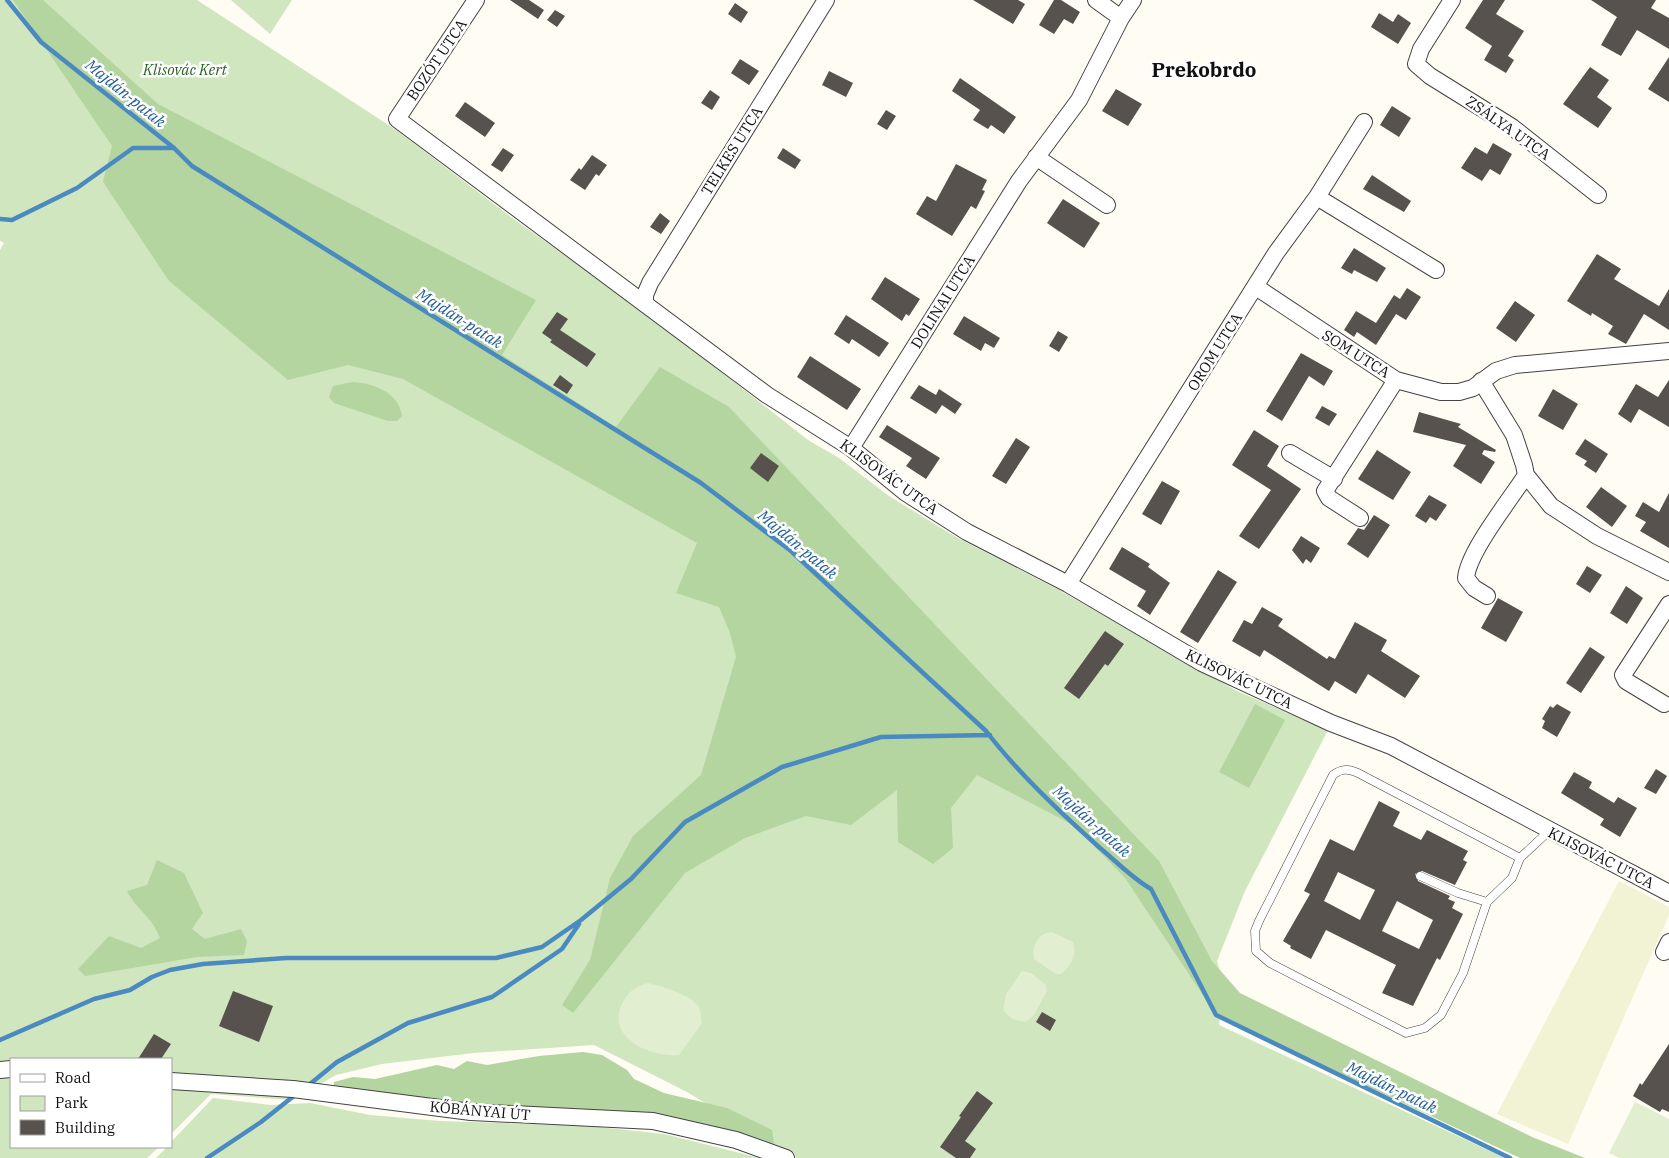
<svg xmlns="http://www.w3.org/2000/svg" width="1669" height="1158" font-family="'IBM Plex Serif',serif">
<rect width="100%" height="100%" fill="#fefcf3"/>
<path fill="#f2f2d5" d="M1619,881l50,26v8l-101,229 -71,-30z"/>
<path fill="#d0e6bf" d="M0,0h197l202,132 116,88 128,91 165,129 31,18 50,38 67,41 103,53 178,101 91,39 -83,161 -28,70 7,24 -5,40 286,133h-708l-110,-66 -93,-47 -121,8 -91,11 -46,11 -44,25 -81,-6 -40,40v-75h-160v88h148l-12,11h-147v-908l4,-7 -4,-2z
M231,0h61l-22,34z
M213,1098l58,7 39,-2 60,12 70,6 149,5 75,8 96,24h-604l11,-11h4v-5z"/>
<path fill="#b4d5a0" d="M13,0h30l115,104 378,196 -34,55 114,72 44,-60 69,40 430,454 53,100 28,32 292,144 53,21h-65l-304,-143 -91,-137 -50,-52 -98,-51 -26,33 2,40 -20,16 -35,-22 -1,-52 -46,35 -45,-9 -61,22 -60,35 -112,140 -11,-8 28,-45 20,-82 23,-42 68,-61 35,-118 -6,-24 -11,-26 -43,-14 21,-50 -294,-164 -55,-14 -60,15 -119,-99 -66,-99 9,-36z
M352,382c21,1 47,10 50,34l-5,5h-9l-54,-18 -5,-6 4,-11z
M1255,704l30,16 -36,68 -30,-16z
M157,860l27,13 19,40 -11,16 13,10 36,-10 6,12 -3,14 -47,2 -112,19 -7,-7 31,-33 32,12 19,-10c-8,-22 -23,-27 -33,-47l20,-6z
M583,1052l19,3 25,15 7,9 30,14 63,15 45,22 3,19 -56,-18 -386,-41 1,-8 19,-5 22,2 62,-14 17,4 13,-8 20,4 52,-9z"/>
<path fill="#e1eed0" d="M1052,932l21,10c4,13 -1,23 -12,32h-5l-22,-15c-2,-13 3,-26 18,-27z
M1022,971l9,2 15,12 1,6 -13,24 -8,7 -14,-3 -9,-9 3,-16z
M648,983c13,3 44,12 51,24 2,4 2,11 3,16l-23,32c-27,3 -74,-17 -57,-51 6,-12 12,-17 26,-21z
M1635,1102l34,17v39h-50l-10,-5z"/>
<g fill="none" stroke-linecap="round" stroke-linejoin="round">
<path stroke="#4b89c1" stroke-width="4.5" d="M7,0l34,42 133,106 18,18 509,317 90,68 195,180c33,43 74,81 114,117 17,14 32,30 51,41l65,126 294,143
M0,219l12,1 65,-32 56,-40h41
M0,1040l94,-41 36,-9 22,-13 18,-7 33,-6 83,-6h210l46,-11 39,-27 50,-41 54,-57 97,-55 99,-30 109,-2
M310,1084l27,-22 71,-39 84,-26 70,-48 17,-25
M207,1158l54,-36 34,-27"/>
</g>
<path fill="#57524d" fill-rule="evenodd" d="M510,0h19l15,10 -6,9z
M973,0h45l7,4 -12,20z
M1054,0h7l19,12 -7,12 -9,-5 -10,15 -15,-9z
M1483,0h22l-9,14 28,17 -16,25 6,4 -8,13 -22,-13 8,-14 -27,-18z
M1591,0h65l-5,8 18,10v31l-32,-19 -16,26 -20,-11 16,-28z
M735,3l13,9 -7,11 -13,-9z
M555,10l10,6 -8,11 -10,-7z
M1379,13l14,9 5,-8 13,9 -13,21 -27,-17z
M1669,57v45l-21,-13z
M740,59l19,12 -10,14 -18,-12z
M1590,67l19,13 -12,17 15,11 -14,20 -35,-24z
M829,71l24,12 -7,14 -24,-12z
M960,78l56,39 -12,17 -13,-9 -3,4 -15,-9 7,-10 -28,-19z
M1116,89l26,15 -14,22 -26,-15z
M710,90l10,7 -8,13 -11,-7z
M465,102l30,21 -10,14 -30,-21z
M1392,106l19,12 -12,19 -19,-12z
M886,110l10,6 -9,14 -10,-6z
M1493,143l19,11 -12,21 -10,-6 -8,12 -21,-13 14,-21 12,7z
M503,148l11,7 -12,17 -11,-7z
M783,148l18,12 -6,9 -18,-11z
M592,155l15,10 -8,11 -3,-2 -11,16 -15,-10 9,-12 2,2z
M956,164l31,16 -5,10 3,1 -9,18 -5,-3 -19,30 -36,-22 11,-18 9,5z
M1372,175l39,26 -7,11 -41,-23z
M1063,199l37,24 -16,25 -37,-25z
M660,213l10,8 -9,13 -11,-7z
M1354,248l32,20 -9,14 -23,-12 -2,4 -11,-6z
M1597,254l24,15 -7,10 45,27 10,-17v41l-25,-16 -18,30 -18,-10 5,-8 -21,-13 -1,3 -24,-15z
M885,277l35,22 -11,17 -3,-2 -4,7 -31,-22z
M1407,288l14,9 -15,23 -10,-6 -20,31 -19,-13 -3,5 -10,-7 12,-19 20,12 18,-28 6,4z
M1515,301l20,14 -19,27 -20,-14z
M557,312l11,7 -8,11 36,24 -9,13 -37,-25 2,-2 -10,-7z
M846,315l43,28 -10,14 -27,-18 -3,5 -15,-10z
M964,316l36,22 -6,10 -9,-5 -4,8 -28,-17z
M1058,331l10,6 -9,15 -10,-6z
M1301,353l32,18 -9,15 -15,-10 -27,45 -16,-10z
M810,356l51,33 -14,21 -50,-33z
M560,375l13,10 -6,9 -14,-9z
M1669,380v47l-30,-18 -8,14 -13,-9 18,-30 22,13z
M919,385l17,10 3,-6 23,15 -7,10 -13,-9 -6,9 -26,-16z
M1553,389l25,15 -15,26 -25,-14z
M1322,406l15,8 -8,12 -14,-8z
M1419,412l42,12 -3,3 38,23 -1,2 -11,-2 -2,4 13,8 -14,22 -28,-18 13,-21 -53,-13z
M887,425l53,33 -14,21 -20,-13 6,-8 -33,-21z
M1254,430l25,16 -12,20 34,23 -42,60 -20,-13 32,-46 -39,-25z
M1016,438l14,9 -24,37 -14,-8z
M1585,439l23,15 -12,19 -12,-8 3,-4 -12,-7z
M1377,450l34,22 -18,28 -35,-21z
M761,453l18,13 -11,16 -18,-14z
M1162,481l18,10 -19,34 -19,-11z
M1601,487l26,19 -15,21 -26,-20z
M1669,493v55l-29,-17 6,-9 -11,-6 8,-14 16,10z
M1429,495l18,10 -11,16 -6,-4 -4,6 -11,-7z
M1374,515l16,10 -22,33 -21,-14 11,-16 6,2z
M1301,536l19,12 -9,15 -5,-4 -3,5 -11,-14z
M1122,547l28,17 -2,3 22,16 -20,32 -13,-9 9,-15 -37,-22z
M1587,566l15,9 -12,18 -14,-9z
M1218,570l19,12 -39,61 -18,-11z
M1626,586l17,12 -16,26 -17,-11z
M1498,598l25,14 -17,30 -25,-14z
M1262,607l21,12 -5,7 49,33 2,-3 6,3 20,-37 32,18 -6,11 39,25 -15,22 -37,-24 -12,20 -21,-13 -6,10 -65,-41 -4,7 -28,-16 12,-21 8,4z
M1105,631l19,13 -16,22 -3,-2 -26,35 -15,-11z
M1590,647l15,10 -24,36 -15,-10z
M1557,704l14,8 -14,25 -15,-9 3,-7 -3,-2 8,-13 3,2z
M1656,769l11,7 -11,18 -12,-6z
M1574,772l18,10 -3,6 25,15 4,-6 19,11 -17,29 -20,-12 4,-6 -43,-26z
M1379,801l21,11 -7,14 28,14 6,-10 41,21 -5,9 4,2 -12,23 -33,-14 -7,3 3,7 32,15 -2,3 7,3 -3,6 11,6 -23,46 -3,-2 -24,48 -31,-13 14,-28 -70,-35 -15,29 -21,-11 1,-2 -8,-5 27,-47 -6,-3 26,-52 24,12zM1338,872l37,18 -15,30 -36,-19zM1397,901l36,19 -14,29 -37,-18z
M233,991l40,15 -14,36 -40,-16z
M1042,1012l14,8 -6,11 -14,-9z
M154,1034l17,10 -10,15h-23z
M1669,1044v68l-7,-3 -2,3 -27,-16 7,-13 2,2z
M977,1091l16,12 -28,38 11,8 -6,9h-14l-16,-11 21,-30 -2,-1z"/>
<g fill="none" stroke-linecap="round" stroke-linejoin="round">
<g stroke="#434343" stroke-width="9">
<path id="service" d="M1520,858l-162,-85c-10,-4 -16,-5 -25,2l-74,146 -4,10 1,20 14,12 136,70 19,-5 16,-13 22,-42 24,-71 25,-24 8,-20 29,-27
M1420,876l38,17 29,9"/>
</g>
<g stroke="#434343" stroke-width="18">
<path id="minor" d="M476,0l-79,119 370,276 84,53 55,45 61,39 101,52 134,79 129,60 60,23 278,147
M1096,0l25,18
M1452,0l-31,49 -5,15 14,12 82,51 86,68
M1036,157l71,48
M1317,197l119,73
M1256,287l140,93 45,12h18l14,-4 23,-17 19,-6 154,-14
M645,304v-9l5,-12 176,-283
M1481,381l33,54 10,30 2,10 25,31 46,30 72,36
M851,448l168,-267 60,-81 42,-82 12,-18
M1290,453l44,26
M1360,518l-31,-20 -4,-7 71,-111
M1068,584l208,-331 41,-56 47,-75
M1487,596l-13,-8 -8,-10c2,-26 44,-78 60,-103
M1664,704l-38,-23 -3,-6 46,-71
M1664,952l5,-10
M0,1070l11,-1
M171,1081l122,8 178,23 182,9 83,19 50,18"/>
</g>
<use href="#service" stroke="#fff" stroke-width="8"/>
<use href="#minor" stroke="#fff" stroke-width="16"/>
</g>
<g text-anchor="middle" stroke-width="5" stroke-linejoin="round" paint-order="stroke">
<g font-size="15" fill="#101010" stroke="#fff">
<text transform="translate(437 60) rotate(-56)" y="5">BOZÓT UTCA</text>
<text transform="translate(1508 128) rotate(35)" y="5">ZSÁLYA UTCA</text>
<text transform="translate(732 151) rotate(-58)" y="5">TELKES UTCA</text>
<text transform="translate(943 302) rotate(-58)" y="5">DOLINAI UTCA</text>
<text transform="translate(1215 352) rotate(-58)" y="5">OROM UTCA</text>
<text transform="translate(1356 354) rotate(32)" y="5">SOM UTCA</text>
<text transform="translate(889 477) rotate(36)" y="5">KLISOVÁC UTCA</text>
<text transform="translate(1239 679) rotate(26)" y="5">KLISOVÁC UTCA</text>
<text transform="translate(1601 858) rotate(27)" y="5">KLISOVÁC UTCA</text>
<text transform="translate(480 1111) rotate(5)" y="5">KŐBÁNYAI ÚT</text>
</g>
<g font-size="15" font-style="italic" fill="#2e6225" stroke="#fff">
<text x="185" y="75">Klisovác Kert</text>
</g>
<g font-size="16" font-style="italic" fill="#245c96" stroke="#fff">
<text transform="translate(126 93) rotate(39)" y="6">Majdán-patak</text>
<text transform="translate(460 318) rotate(32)" y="6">Majdán-patak</text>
<text transform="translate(798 544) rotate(40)" y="6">Majdán-patak</text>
<text transform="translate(1092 821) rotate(42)" y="6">Majdán-patak</text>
<text transform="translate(1392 1087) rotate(26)" y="6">Majdán-patak</text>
</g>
<g font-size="20" font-weight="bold" fill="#101010" stroke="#fff">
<text x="1204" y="77">Prekobrdo</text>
</g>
</g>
<rect x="10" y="1058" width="162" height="90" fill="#ffffff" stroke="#9f9f9f"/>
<rect x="20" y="1074" width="25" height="8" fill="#ffffff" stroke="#9f9f9f"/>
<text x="55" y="1083" font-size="15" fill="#101010">Road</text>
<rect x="20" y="1096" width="25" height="15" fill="#d0e6bf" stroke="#9f9f9f"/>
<text x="55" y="1108" font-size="15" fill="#101010">Park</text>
<rect x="20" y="1120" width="25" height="15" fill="#57524d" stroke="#9f9f9f"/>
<text x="55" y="1133" font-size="15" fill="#101010">Building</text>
</svg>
